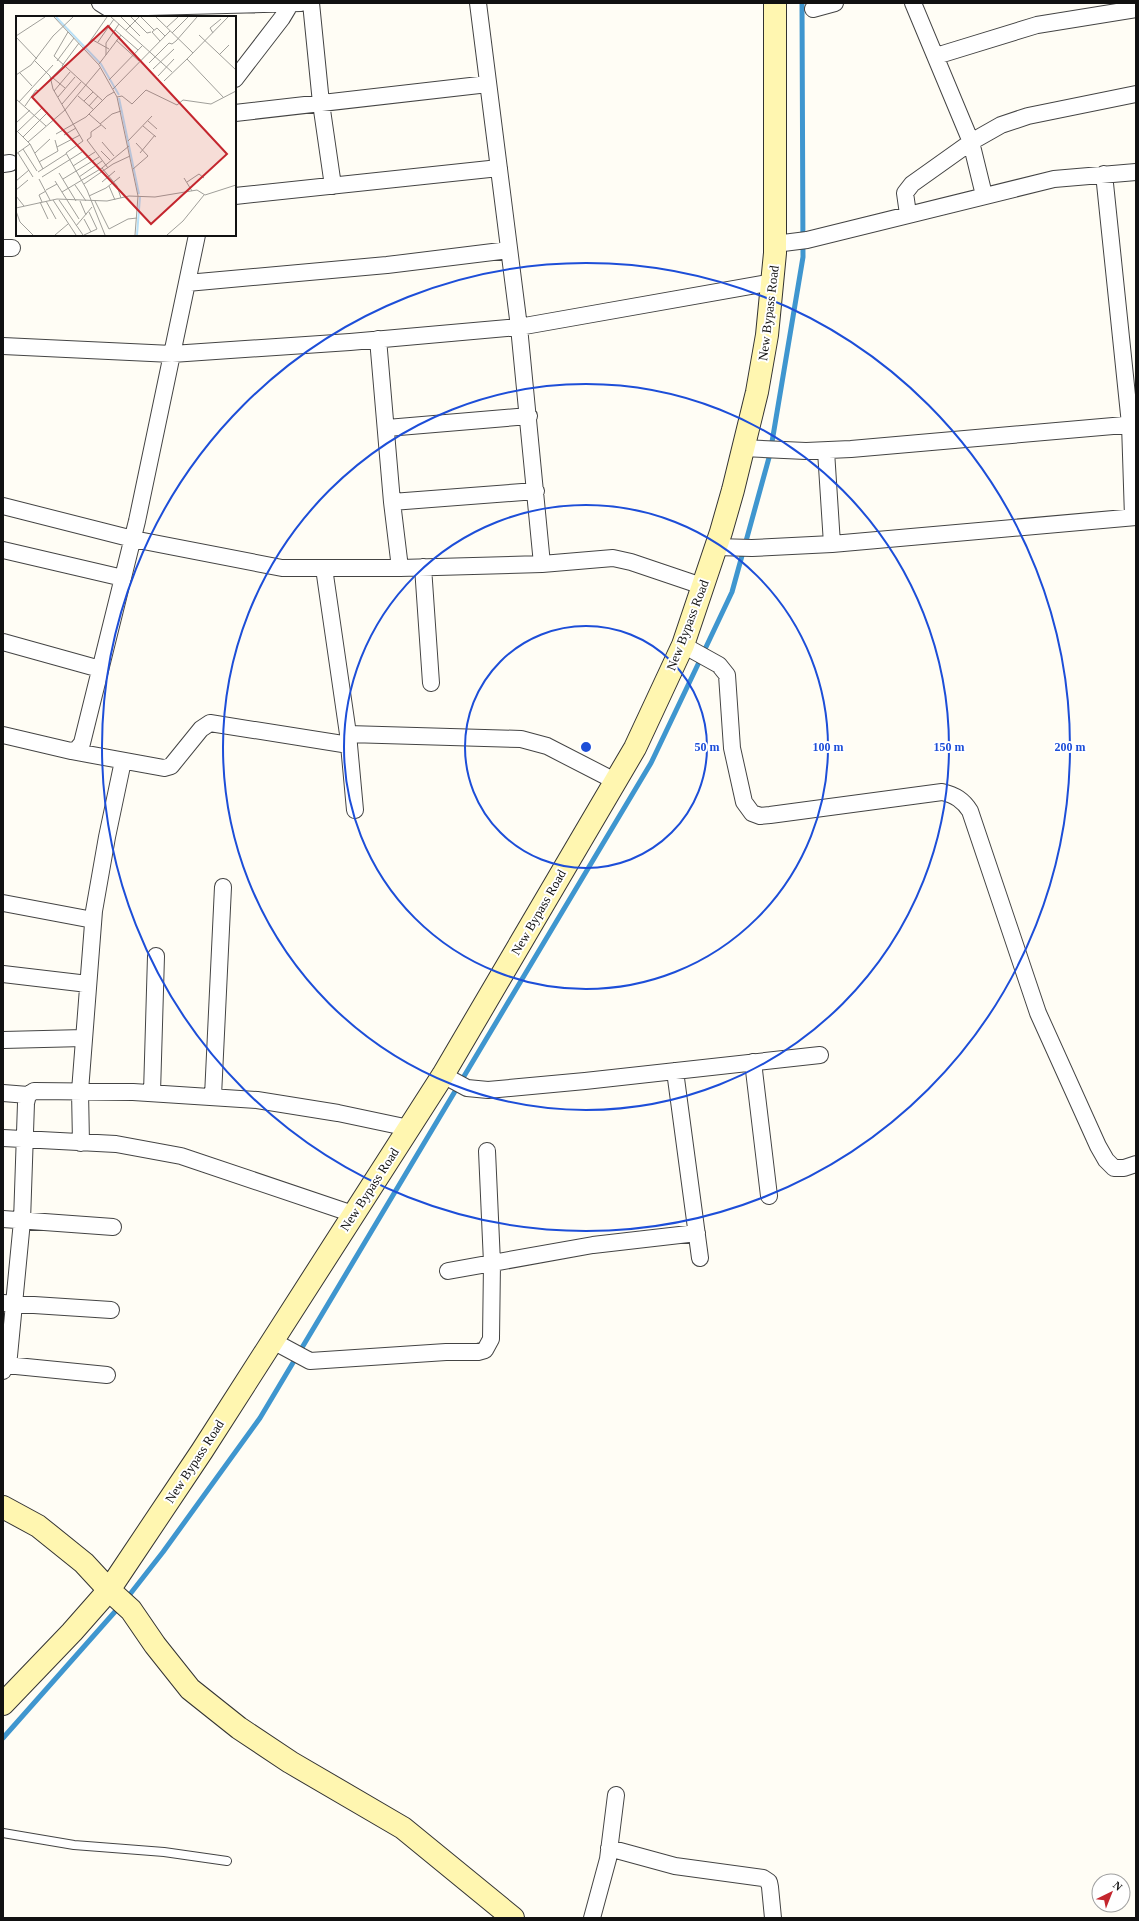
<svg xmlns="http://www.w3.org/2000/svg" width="1139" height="1921" font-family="Georgia,serif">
<rect width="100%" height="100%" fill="#fffdf5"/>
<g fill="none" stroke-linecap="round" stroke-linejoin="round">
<path stroke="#3f96cf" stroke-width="5" d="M706,647l26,-55 38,-138 33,-197 -1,-254
M127,1598l36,-46 97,-134 391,-655 50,-105
M3,1738l117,-132"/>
<g stroke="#444" stroke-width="10">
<path id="lane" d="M3,1833l71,12 90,7 63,9"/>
</g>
<g stroke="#444" stroke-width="18">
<path id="street" d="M100,3l8,5 193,-5
M311,3l10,100 12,83
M478,3l41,324 23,237
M913,3l58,139 13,53
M813,9l22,-6
M936,56l101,-31 99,-16
M235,79l47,-61 9,-15
M235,113l253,-29
M3,164l7,-1
M1104,174l26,250 3,93
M235,196l264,-28
M908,214l-3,-21 7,-9 59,-42 30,-17 27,-9 108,-22
M775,244l32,-4 247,-61 82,-7
M3,248h9
M187,283l200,-18 122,-15
M378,339l14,163 8,66
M3,346l169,8 178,-12 169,-15 254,-45
M387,428l142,-12
M743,448l63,3 45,-2 285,-25
M826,451l6,93
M392,502l144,-11
M3,506l130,33 149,29h118l142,-4 71,-6 18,4 71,24
M716,547l36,1 80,-4 304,-27
M3,550l120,28
M423,567l8,116
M324,568l24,166 7,76
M3,642l97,27
M683,645l36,20 8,10 5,73 12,54 8,11 8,3 10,-1 172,-23c13,3 21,8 28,19l68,202 60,133 8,14 8,8h10l12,-4
M348,734l173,5 26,7 68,35
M3,735l68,16 6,-2 5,-6 55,-222 60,-286
M71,751l93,17 7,-2 30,-37 9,-6 139,22
M3,903l90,17
M3,974l85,10
M3,1040l81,-2
M753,1062l16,134
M675,1071l25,187
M443,1075l24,13 21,2 97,-9 235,-26
M3,1093l25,2
M152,1093l4,-137
M213,1096l10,-209
M3,1138l113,6 65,12 172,58
M81,1143l-1,-52 14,-180 13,-74 16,-76
M3,1219l110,8
M448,1271l145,-26 104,-12
M3,1303l108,7
M271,1340l39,21 136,-9h32l7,-2 6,-11 1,-76 -5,-112
M6,1365l101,10
M3,1371l6,-15 13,-135 4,-118 2,-8 6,-4 99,1 124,8 81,13 71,15
M609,1848l66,18 88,12 6,4 1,5 3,31
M592,1918l16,-59 8,-64"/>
</g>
<g stroke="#333" stroke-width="24">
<path id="secondary" d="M3,1507l35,19 46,37 25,27 22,20 24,35 35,44 49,39 51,34 113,66 110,90
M3,1704l69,-72 37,-42 93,-139 241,-376 192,-327 48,-103 38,-113 12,-42 24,-98 10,-57 8,-82v-250"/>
</g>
<use href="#lane" stroke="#fff" stroke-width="8"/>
<use href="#street" stroke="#fff" stroke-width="16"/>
<use href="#secondary" stroke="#fff6b0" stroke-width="22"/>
</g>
<g fill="none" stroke="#1d4ed8" stroke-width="2">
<circle cx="586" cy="747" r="121"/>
<circle cx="586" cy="747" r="242"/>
<circle cx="586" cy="747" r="363"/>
<circle cx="586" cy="747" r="484"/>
</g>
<g text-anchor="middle" stroke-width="4" stroke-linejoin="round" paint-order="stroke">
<g font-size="13" fill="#111" stroke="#fff">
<text transform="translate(768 313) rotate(-83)" y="5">New Bypass Road</text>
<text transform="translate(687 625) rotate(-69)" y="5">New Bypass Road</text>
<text transform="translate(538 912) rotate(-60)" y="5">New Bypass Road</text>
<text transform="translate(369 1189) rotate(-57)" y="5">New Bypass Road</text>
<text transform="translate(194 1461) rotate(-57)" y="5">New Bypass Road</text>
</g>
</g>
<g transform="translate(16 16)">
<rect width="220" height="220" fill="#fffdf5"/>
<path fill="none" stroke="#b9e0f7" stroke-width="2" d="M40,1l45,47 18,31M103,82l20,96M121,219l3,-38"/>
<path fill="none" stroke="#a09f9a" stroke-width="1" d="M38,1l45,48 18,32 21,99 -3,39M95,1l61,55M105,1l19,19M115,1l16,16 4,-1M125,1l13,13M140,1l37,36M151,11l11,-10M99,14l23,20M110,14l13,-13M52,16l-14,24 49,45M156,17l16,-16M197,17l-3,-5 11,-9M183,19l37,35M0,20l29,-19M0,21l21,22M75,23l18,10M100,24l23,21M144,25l-8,-9 5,-4 8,8M82,26l16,-23M70,31l21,-30M90,39v-12l13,-19M203,39l10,-10M19,45l15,15 3,13 30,52 -17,12 21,37 18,45M41,45l17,-23M133,47l20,-20 3,1 4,-3 21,-24M83,48l22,-29M46,50l17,-23M137,53l21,-20M4,57l12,13M0,59l15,-10 22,-29 20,-19M142,60l16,-17M37,62l12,10M93,64l33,-34M148,65l23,-22M97,73l57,-58M38,75l16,-19M62,80l16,14M42,81l17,-20M101,81l5,-1 10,8 14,-14 31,15 6,-5 28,4 25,-13M208,82l-37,-39 41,-42M0,83l30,27M68,85l9,-9M3,86l34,-37M46,88l19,-22M9,90l11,-16 3,1 24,-25M73,90l9,-10M73,98l17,15M132,105l9,8M0,107l14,-13M84,108l12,-10 9,-3M127,110l13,11M0,114l14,14 13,25M2,115l25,-24M40,118l30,-17 21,-21 7,-4M48,119l12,-7M7,121l25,-25M71,124l21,28M71,124l4,-3v-5l10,-7M112,125l24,-25M12,126l37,-32 35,-42M86,126l12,14M41,131l23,-12M7,133l14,22M85,135l9,9M2,137l15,24M19,137l15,-14M124,137l15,-18M0,138l14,-10M23,146l19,-11 -3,-11M57,150l22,-14M117,153l15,-13 -12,-13M22,156l28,-18M43,157l17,28M26,161l40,-25M63,161l23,-16M168,162l8,13M23,163l11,21M47,163l36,-22M0,165l13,-11M39,165l24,38M86,166l13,-11M171,166l12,-8 5,4M68,168l29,-20 17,-8M59,169l11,16M93,170l6,14M0,174l12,-10M30,174l11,-6M46,176l40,-24M0,180l8,10M73,180l17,-8 14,-11M105,182l-4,-12 -15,-18 27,-22M37,184l23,35M43,184l24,35M30,185l10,18M64,185l6,14M79,185l14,28 19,-10 9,-1M24,186l8,17M26,186l-3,-7 7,-4M0,192l41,-9 50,2 22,-5 26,1 42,-7 8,5 31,-10M0,195l4,11 13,13M68,203l7,13M60,210l16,-19M39,219l13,-11M68,219l13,-6 -8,-17M151,219l16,-14 21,-26"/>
<path fill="#c4262e" fill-opacity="0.15" stroke="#c4262e" stroke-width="2" d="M92,10l119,128 -76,70 -119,-127z"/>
<rect width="220" height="220" fill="none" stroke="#111" stroke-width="2"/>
</g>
<circle cx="586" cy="747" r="6" fill="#1d4ed8" stroke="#fff" stroke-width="2"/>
<g font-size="12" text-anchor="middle" font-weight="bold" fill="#1d4ed8" stroke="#fff" stroke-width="4" stroke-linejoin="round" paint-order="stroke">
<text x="707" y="751">50 m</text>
<text x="828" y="751">100 m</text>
<text x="949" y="751">150 m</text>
<text x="1070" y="751">200 m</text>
</g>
<rect width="1139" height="1921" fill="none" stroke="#111111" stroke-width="8"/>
<g transform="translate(1111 1893) rotate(43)"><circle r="19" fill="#ffffff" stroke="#a0a0a0"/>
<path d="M0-3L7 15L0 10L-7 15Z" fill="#c4262e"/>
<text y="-6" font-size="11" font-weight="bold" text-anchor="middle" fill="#111111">N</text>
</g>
</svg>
